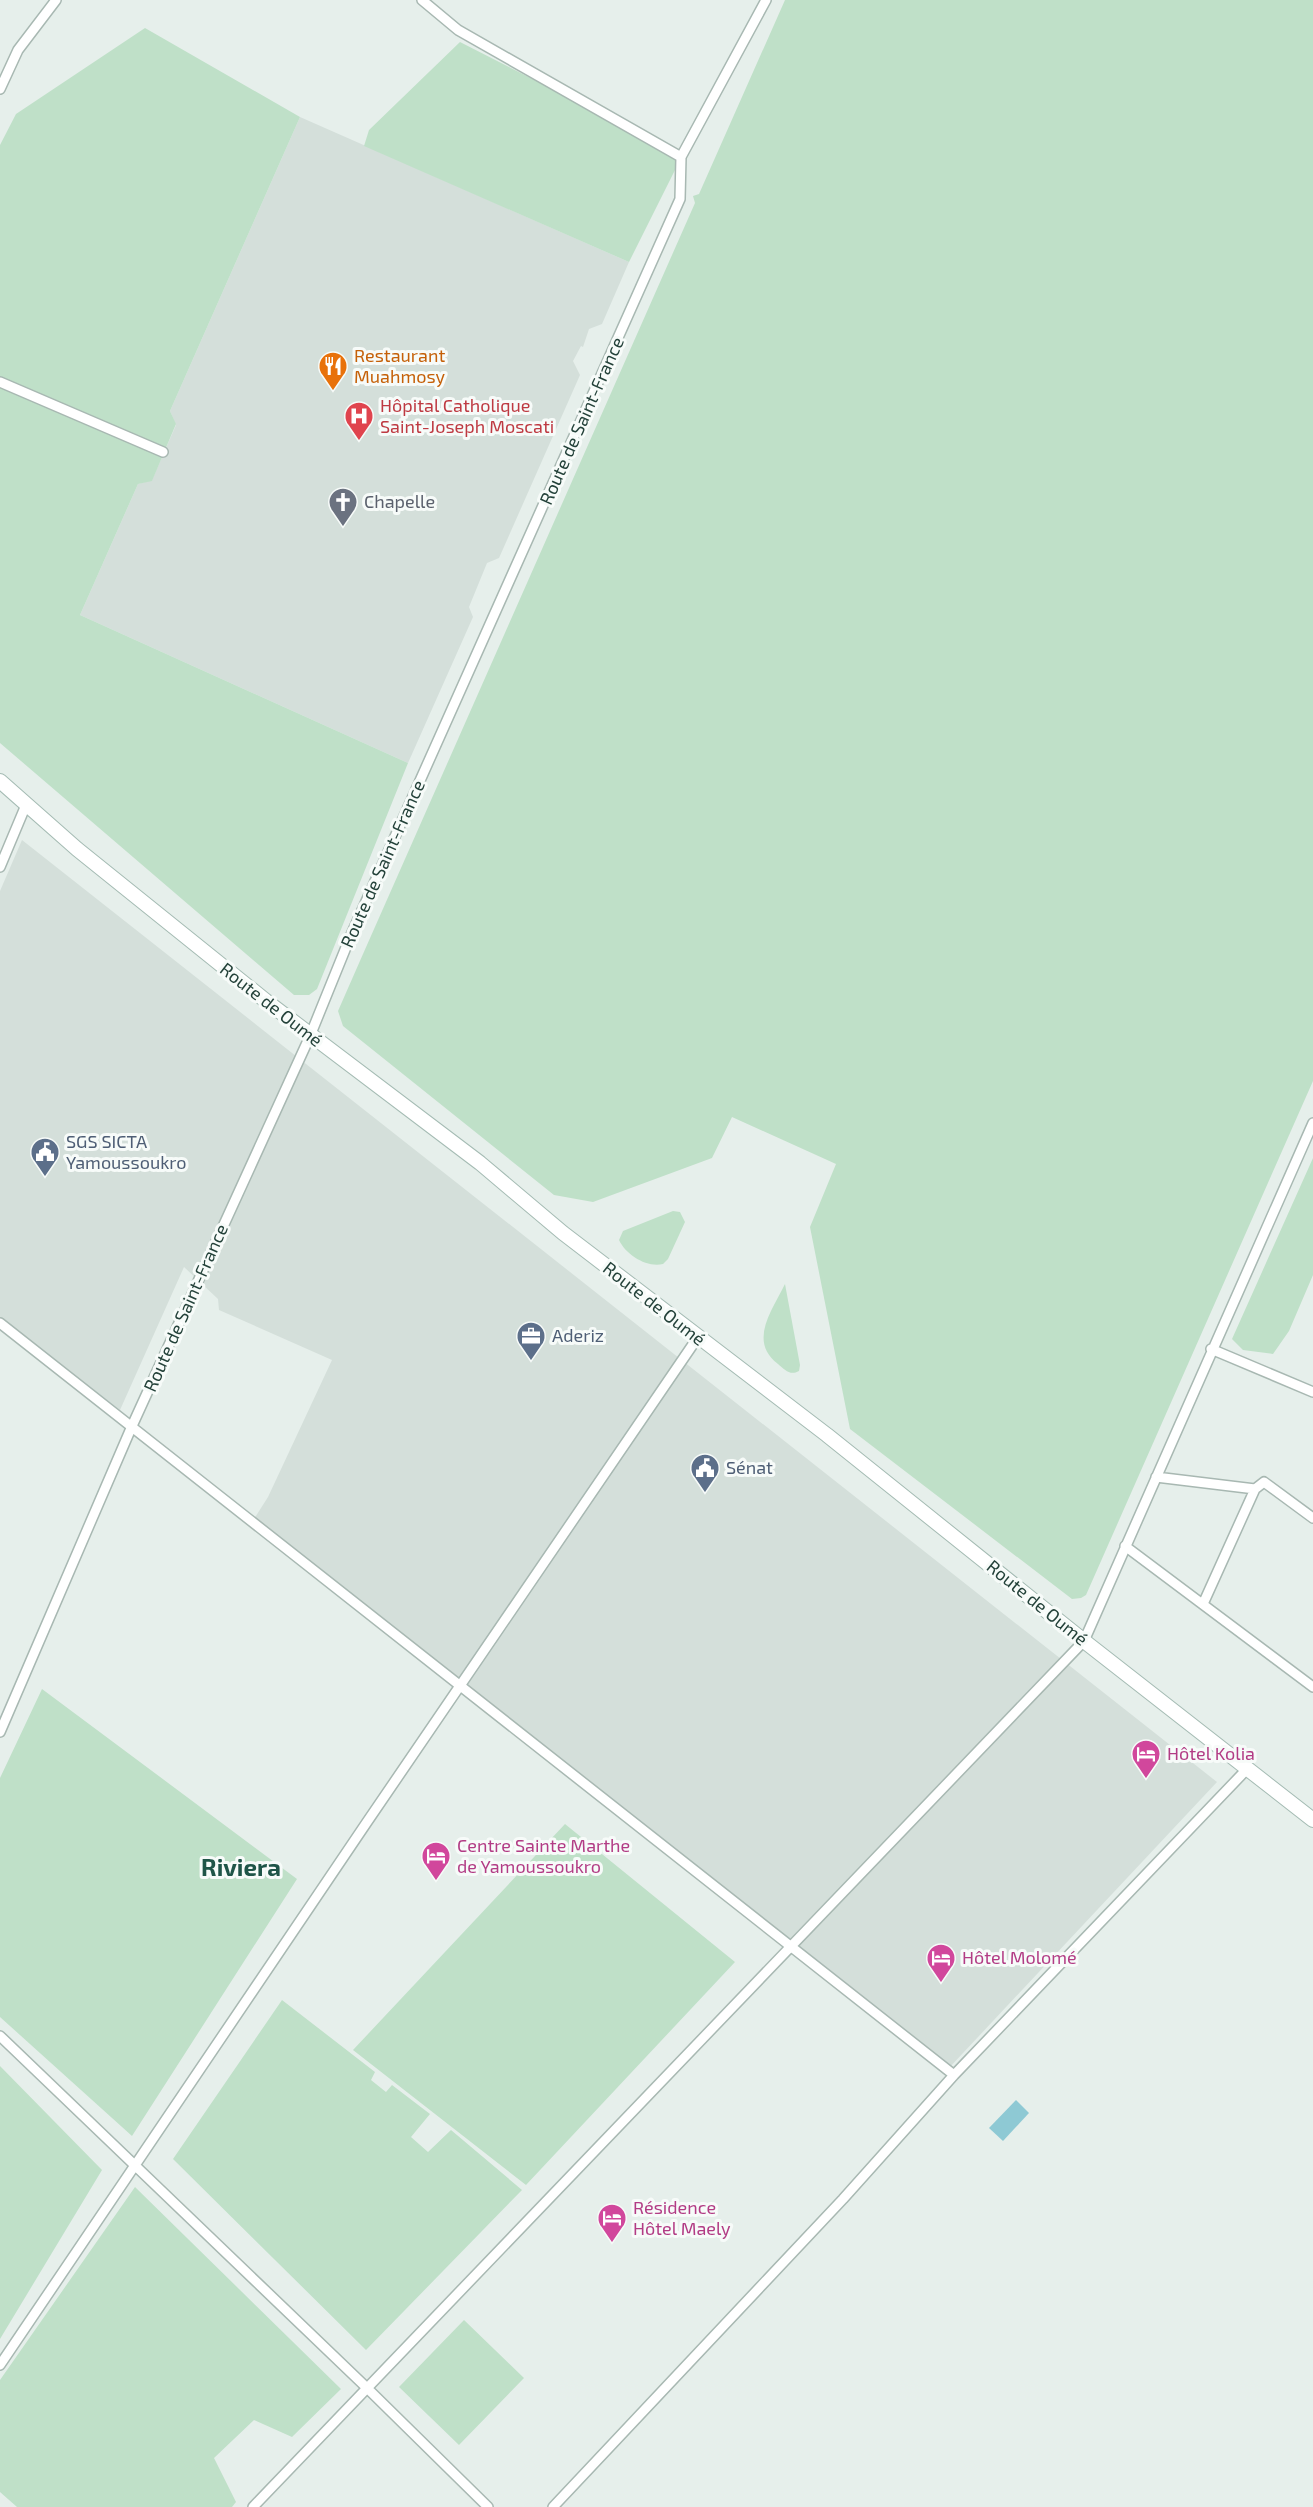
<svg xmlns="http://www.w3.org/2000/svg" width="1313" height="2507" font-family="'Exo 2',sans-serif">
<rect width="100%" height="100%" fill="#e6efeb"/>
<path fill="#d4dfda" d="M300,117l329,145 -27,62 -13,5 -6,18 -2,-1 -8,15 7,14 -81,183 -12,5 -18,44 4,10 -65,146 -328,-148 58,-131 14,-4 24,-55 -6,-14z
M22,840l1195,942 -268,286 -695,-549 14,-22 64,-137 -113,-50 -1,-11 -34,-32 -64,143 -120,-91v-428z"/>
<path fill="#bfe0c8" d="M785,0h528v1081l-227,514 -5,3 -9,1 -222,-170 -40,-202 26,-63 -104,-47 -20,41 -119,44 -39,-7 -211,-169 -5,-15 25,-57 332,-751 -2,-7 6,-2z
M145,28l155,89 -130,294 6,13 -24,57 -14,3 -58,131 328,148 -91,226 -8,6h-15l-294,-252v-598l16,-31z
M460,42l213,109 5,13 -49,98 -265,-116 5,-16z
M1313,1158v117l-24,56 -16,23 -30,-4 -11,-11z
M673,1211l7,1 5,10 -17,37 -5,5c-16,4 -37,-9 -44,-24l4,-9z
M785,1284l15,81 -1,6c-9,5 -14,-1 -21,-7 -30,-23 -6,-53 7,-80z
M42,1689l255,190 -165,257 -132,-119v-239z
M565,1824l170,138 -209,223 -173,-135z
M282,2000l93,72 -4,8 15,12 6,-7 38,29 -19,23 17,15 23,-22 71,60 -156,160 -193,-191z
M0,2066l102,104 -102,169z
M135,2187l206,202 -49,48 -38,-17 -40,38 22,44 -4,5h-215l-17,-15v-112z
M464,2320l60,58 -65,67 -60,-58z"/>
<path fill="#8ec9d4" d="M1016,2100l13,13 -26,28 -14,-13z"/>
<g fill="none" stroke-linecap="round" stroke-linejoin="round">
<g stroke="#a8b8b2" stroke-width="12">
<path id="street" d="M422,0l36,30 223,127
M0,89l18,-39 38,-50
M0,382l163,70
M0,867l26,-62
M0,1323l954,752
M1211,1349l102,43
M1156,1477l99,12
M1125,1546l188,141
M1203,1604l52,-115 9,-7 49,36
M0,1732l132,-306 178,-390 41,-101 329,-736 1,-42 85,-157
M0,2036l367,352 121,119
M0,2365c232,-343 463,-687 698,-1028
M253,2507l831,-866 229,-518
M553,2507l290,-308 111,-124 294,-307"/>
</g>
<g stroke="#a4bbb3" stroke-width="16">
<path id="secondary" d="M0,781l77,68 189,152 214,162 83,70 264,202 257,206 229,179"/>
</g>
<use href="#street" stroke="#fff" stroke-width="9"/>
<use href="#secondary" stroke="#fff" stroke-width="14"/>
</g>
<defs>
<g id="restaurant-pin" transform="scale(1.5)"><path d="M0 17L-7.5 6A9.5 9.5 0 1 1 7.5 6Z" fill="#e8710a" stroke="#f7fbf9"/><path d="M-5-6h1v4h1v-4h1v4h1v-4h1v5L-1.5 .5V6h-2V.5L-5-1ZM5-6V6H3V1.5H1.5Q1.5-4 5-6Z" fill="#fff"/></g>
<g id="hospital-pin" transform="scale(1.5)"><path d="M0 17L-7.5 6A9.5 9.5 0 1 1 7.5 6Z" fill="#e0444e" stroke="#f7fbf9"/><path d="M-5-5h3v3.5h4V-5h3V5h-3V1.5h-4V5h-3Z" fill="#fff"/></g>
<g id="church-pin" transform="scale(1.5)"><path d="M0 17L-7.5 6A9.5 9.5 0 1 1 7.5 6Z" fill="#6b7280" stroke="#f7fbf9"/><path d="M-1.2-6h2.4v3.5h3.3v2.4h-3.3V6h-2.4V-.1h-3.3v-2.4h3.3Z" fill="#fff"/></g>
<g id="civic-pin" transform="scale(1.5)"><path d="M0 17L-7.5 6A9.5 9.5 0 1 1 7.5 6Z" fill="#5c6f8a" stroke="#f7fbf9"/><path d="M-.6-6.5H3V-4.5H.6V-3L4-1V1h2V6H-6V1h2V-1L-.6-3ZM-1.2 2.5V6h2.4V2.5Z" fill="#fff"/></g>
<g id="office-pin" transform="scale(1.5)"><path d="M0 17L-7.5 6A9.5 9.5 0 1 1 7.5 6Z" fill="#5c6f8a" stroke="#f7fbf9"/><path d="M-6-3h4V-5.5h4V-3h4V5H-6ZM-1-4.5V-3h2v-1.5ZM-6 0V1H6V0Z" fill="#fff"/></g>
<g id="hotel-pin" transform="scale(1.5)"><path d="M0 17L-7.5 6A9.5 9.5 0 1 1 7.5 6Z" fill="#d1479c" stroke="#f7fbf9"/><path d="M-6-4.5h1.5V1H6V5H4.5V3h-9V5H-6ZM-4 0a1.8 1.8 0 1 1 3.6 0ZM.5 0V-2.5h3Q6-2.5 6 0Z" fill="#fff"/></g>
</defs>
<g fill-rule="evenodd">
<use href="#restaurant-pin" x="333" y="366"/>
<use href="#hospital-pin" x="359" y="416"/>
<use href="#church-pin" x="343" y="502"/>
<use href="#civic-pin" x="45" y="1152"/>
<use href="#office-pin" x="531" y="1336"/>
<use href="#civic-pin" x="705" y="1468"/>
<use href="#hotel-pin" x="1146" y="1754"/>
<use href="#hotel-pin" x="436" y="1856"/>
<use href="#hotel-pin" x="941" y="1958"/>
<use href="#hotel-pin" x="612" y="2218"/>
</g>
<g text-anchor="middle" stroke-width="6" stroke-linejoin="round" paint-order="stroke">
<g font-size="18" fill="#c56008" stroke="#f7fbf9" text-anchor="start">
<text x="354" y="362">Restaurant<tspan x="354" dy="21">Muahmosy</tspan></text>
</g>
<g font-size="18" fill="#be3a42" stroke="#f7fbf9" text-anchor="start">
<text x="380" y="412">Hôpital Catholique<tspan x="380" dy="21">Saint-Joseph Moscati</tspan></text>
</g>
<g font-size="18" fill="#24423a" stroke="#f7fbf9">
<text transform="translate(582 421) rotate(-66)" y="6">Route de Saint-France</text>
<text transform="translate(383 864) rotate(-66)" y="6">Route de Saint-France</text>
<text transform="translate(271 1005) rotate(38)" y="6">Route de Oumé</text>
<text transform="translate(654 1304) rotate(38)" y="6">Route de Oumé</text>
<text transform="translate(186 1308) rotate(-66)" y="6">Route de Saint-France</text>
<text transform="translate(1037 1603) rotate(39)" y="6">Route de Oumé</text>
</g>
<g font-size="18" fill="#5b616d" stroke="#f7fbf9" text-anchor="start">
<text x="364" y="508">Chapelle</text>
</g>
<g font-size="18" fill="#4e5e75" stroke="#f7fbf9" text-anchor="start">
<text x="66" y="1148">SGS SICTA<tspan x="66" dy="21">Yamoussoukro</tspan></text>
<text x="552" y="1342">Aderiz</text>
<text x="726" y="1474">Sénat</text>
</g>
<g font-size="18" fill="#b23c85" stroke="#f7fbf9" text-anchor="start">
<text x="1167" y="1760">Hôtel Kolia</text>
<text x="457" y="1852">Centre Sainte Marthe<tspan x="457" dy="21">de Yamoussoukro</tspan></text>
<text x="962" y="1964">Hôtel Molomé</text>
<text x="633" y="2214">Résidence<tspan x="633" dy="21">Hôtel Maely</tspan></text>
</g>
<g font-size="24" font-weight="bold" fill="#1f5548" stroke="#f7fbf9">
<text x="241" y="1876">Riviera</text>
</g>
</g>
</svg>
